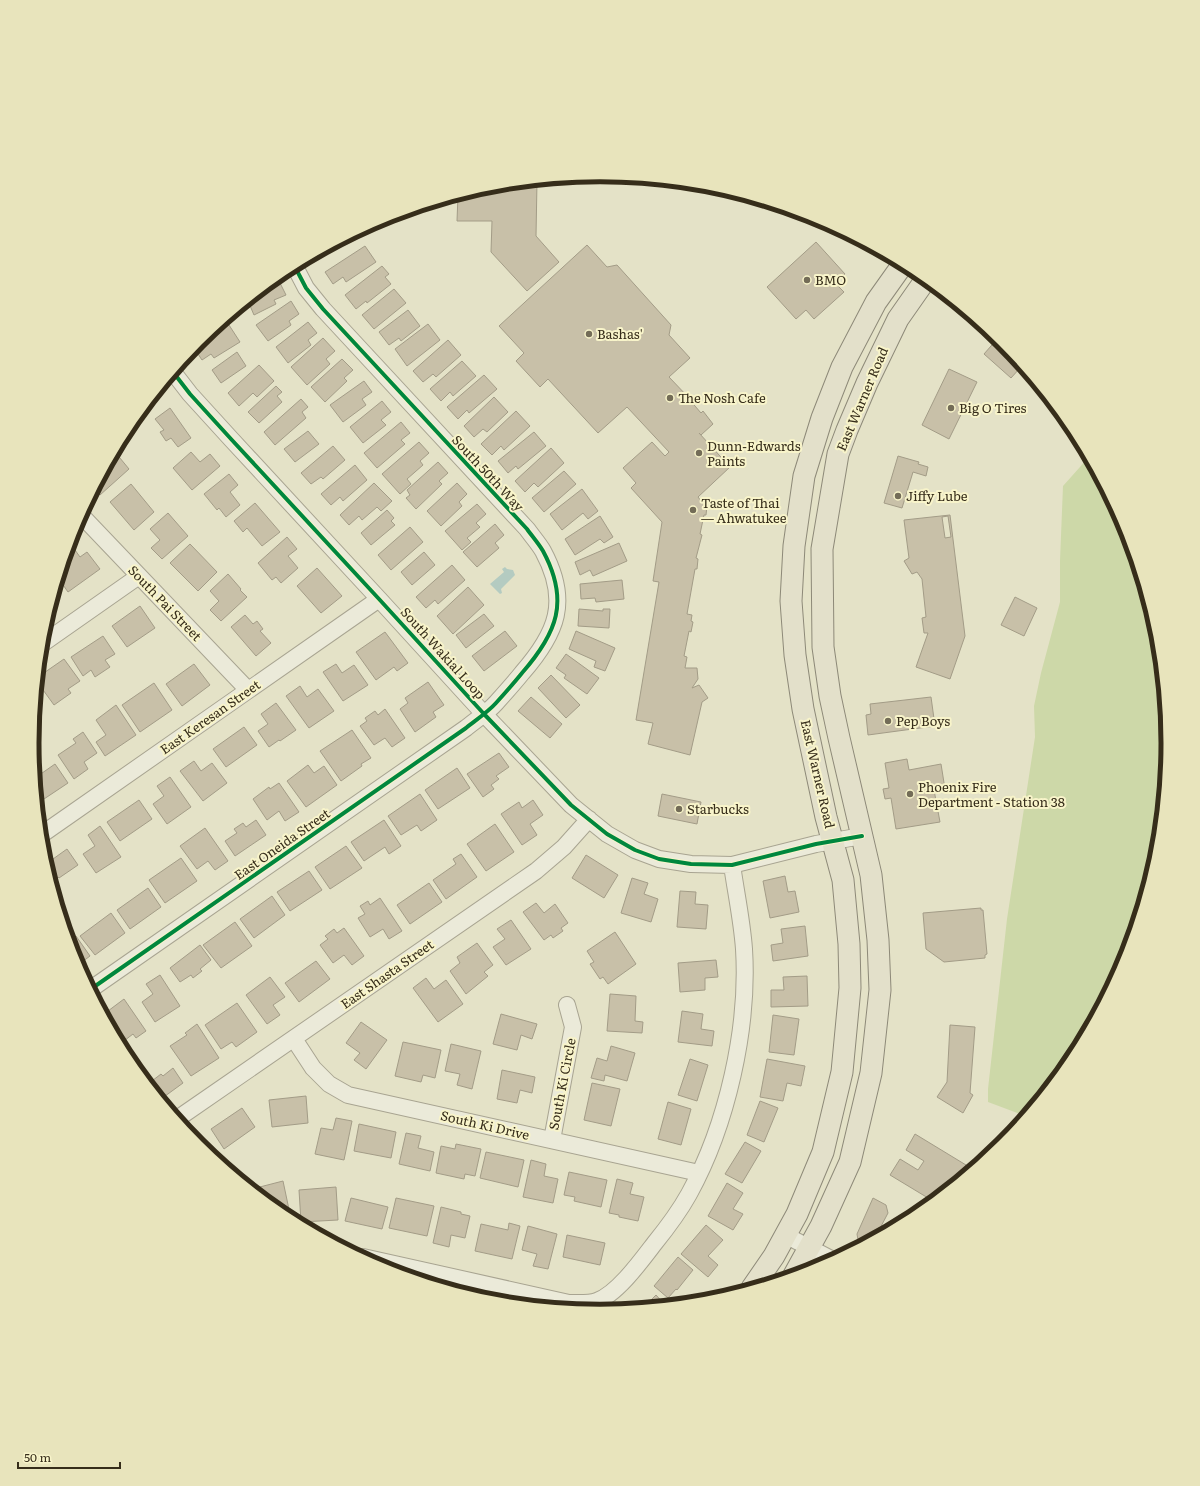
<svg xmlns="http://www.w3.org/2000/svg" width="1200" height="1486" font-family="Literata,serif">
<rect width="100%" height="100%" fill="#e4e2c7"/>
<path fill="#cdd8a8" d="M1088,458l37,68 32,106 11,111 -11,111 -32,107 -53,98 -47,57 -37,-14v-13l19,-170 28,-182 -1,-31 7,-33 19,-71v-41l3,-75z"/>
<path fill="#b4cbc1" d="M505,567l2,2 6,1 2,5 -14,14 1,4 -2,1 -10,-10 14,-12 -2,-3z"/>
<path fill="#c8c0a8" stroke="#a39c87" fill-rule="evenodd" d="M537,181l-1,55 23,26 -32,29 -36,-39 1,-31h-35l1,-26 31,-9z
M344,239l2,5 -27,8z
M816,242l29,32 -10,9 9,9 -30,27 -8,-9 -10,9 -29,-32z
M587,245l20,22 10,-2 54,60 -2,10 21,23 -21,19 20,21v1l12,14 2,-2 10,13 -12,11 -2,-2 31,34 -32,30 7,9h2l-1,9h-2l-4,19 2,1 -6,23 2,1 -1,10h-2l-8,45 5,1 -1,6 2,1 -2,10 -2,-1 -5,25 3,1 -2,11h12l1,11 -6,9 7,-3 9,13 -6,4 -12,53 -42,-11 5,-21 -17,-3 23,-138 -6,-1 9,-59 -31,-34 5,-5 -13,-15 29,-26 13,14 4,-4 -42,-45 -29,26 -50,-54 -8,8 -24,-26 8,-8 -25,-27z
M365,246l11,16 -30,20 -3,-5 -10,7 -8,-12z
M382,266l7,8 -4,3 6,7 -24,19 -1,-2 -10,8 -11,-14z
M279,281l7,14 -12,5 2,4 -22,11 -6,-14 16,-13z
M394,289l12,14 -32,26 -12,-14z
M291,301l8,13 -10,7 2,4 -23,16 -12,-16z
M408,310l12,16 -19,15 -2,-3 -10,7 -10,-13z
M308,322l9,11 -9,7 3,5 -23,18 -12,-16z
M428,324l12,16 -33,26 -12,-17z
M229,325l11,17 -26,16 -3,-4 -9,6 -8,-12z
M323,338l12,13 -9,8 4,5 -23,21 -16,-18z
M998,338l25,29 -2,2 -1,-1 -9,10 -27,-24z
M448,340l13,15 -25,22 -3,-3 -10,8 -10,-11z
M237,352l9,14 -25,17 -9,-13z
M342,359l11,11 -9,8 3,3 -22,21 -14,-15z
M462,361l14,15 -23,20 -3,-4 -9,9 -11,-12z
M259,365l15,16 -17,16 -4,-4 -14,13 -11,-13z
M949,369l28,13 -28,57 -27,-14z
M484,375l13,14 -28,24 -2,-3 -9,9 -11,-12z
M364,381l8,11 -10,7 4,6 -23,17 -13,-17z
M276,386l6,6 -5,4 5,6 -23,21 -11,-11z
M494,397l14,15 -21,20 -4,-3 -9,8 -10,-11z
M301,399l7,8 -6,5 4,6 -31,27 -11,-13z
M382,401l9,11 -10,8 5,5 -23,18 -13,-16z
M148,402l3,5 -13,8z
M170,408l21,30 -13,9 -7,-9 -5,3 -6,-9 4,-2 -9,-11z
M516,411l14,15 -26,24 -3,-4 -9,9 -11,-11z
M401,422l9,11 -9,7 4,4 -28,24 -13,-15z
M308,431l11,13 -24,18 -11,-13z
M534,432l12,14 -28,23 -2,-3 -8,7 -10,-12z
M419,442l10,11 -9,8 3,4 -16,14 4,5 -11,10 -18,-20z
M333,446l12,14 -22,19 -2,-2 -10,7 -10,-11z
M551,448l13,15 -26,24 -4,-4 -9,9 -10,-11z
M115,452l14,17 -29,26 -5,-6z
M191,452l9,10 10,-8 10,12 -28,24 -19,-22z
M898,456l21,6 -1,2 10,3 -2,9 -13,-4 -11,36 -18,-5z
M438,462l10,11 -9,8 3,3 -26,25 -10,-11 4,-3 -3,-5z
M355,465l12,15 -24,21 -3,-4 -9,8 -10,-11z
M564,471l12,13 -32,28 -12,-14z
M229,474l9,11 -8,7 10,13 -14,12 -7,-9 -2,2 -13,-16z
M374,483l18,18 -11,10 -4,-4 -15,13 -3,-4 -10,9 -9,-10z
M457,483l10,11 -8,8 3,4 -21,20 -14,-15z
M131,484l23,28 -20,18 -24,-28z
M582,489l16,22 -10,8 -5,-6 -21,17 -12,-16z
M255,503l25,29 -18,14 -15,-18 -4,4 -9,-11z
M477,504l9,10 -10,9 4,4 -13,11 4,4 -9,8 -17,-19z
M387,510l7,8 -3,3 4,4 -24,20 -10,-12z
M168,513l20,23 -26,23 -11,-11 9,-8 -10,-11z
M950,515l15,121 -15,43 -34,-12 12,-34h-4l-2,-15 4,-1 -4,-38 -5,-7 -5,2 -8,-13 5,-3 -5,-38zM948,516l3,21 -6,1 -3,-21z
M600,516l13,21 -9,6 -4,-4 -25,16 -10,-16z
M495,524l9,11 -9,8 4,5 -22,19 -14,-15z
M410,527l13,15 -32,28 -13,-15z
M287,537l10,12 -9,7 10,12 -17,15 -5,-6 -4,3 -14,-17z
M619,543l8,18 -34,15 -3,-6 -10,5 -5,-13z
M190,544l27,28 -19,19 -28,-28z
M75,550l5,7 7,-5 13,17 -32,23 -9,-13 7,-22z
M424,552l11,13 -23,20 -11,-13z
M452,565l13,15 -27,24 -3,-4 -9,8 -10,-11z
M317,568l25,28 -21,17 -24,-27z
M228,574l13,15 -1,1 7,7 -26,24 -11,-11 9,-9 -9,-10z
M622,580l2,19 -28,3 -1,-4 -14,1 -1,-15z
M468,587l16,18 -31,29 -16,-18z
M54,596l3,5 -6,4z
M1015,597l22,11 -13,28 -23,-11z
M140,606l15,22 -28,19 -15,-21z
M579,609l24,2v-2h7l-1,19 -31,-2z
M484,614l10,12 -28,22 -10,-13z
M245,615l8,9 4,-3 6,8 -3,2 11,12 -15,13 -25,-29z
M505,631l12,15 -33,25 -12,-15z
M576,631l39,17 -10,23 -11,-4 2,-6 -27,-12z
M385,632l23,31 -11,8 -3,-4 -18,13 -20,-28z
M103,636l12,18 -10,6 5,7 -15,10 -4,-7 -8,6 -12,-19z
M566,654l33,24 -12,16 -23,-16 2,-3 -10,-7z
M64,659l16,22 -12,8 3,4 -17,12 -16,-22v-6z
M194,664l16,21 -28,21 -16,-22z
M336,664l6,9 12,-8 14,20 -25,16 -20,-29z
M551,675l29,30 -14,13 -28,-30z
M428,682l16,23 -11,7 3,5 -21,15 -15,-23 8,-6 -3,-5z
M154,683l18,27 -32,22 -18,-27z
M300,686l7,11 11,-8 16,22 -25,17 -23,-32z
M531,697l31,27 -12,14 -32,-27z
M931,697l4,29 -67,9 -2,-20 5,-1 -1,-10z
M36,700l4,6 -5,3z
M276,703l20,27 -16,11 -1,-1 -10,7 -11,-16 10,-7 -7,-10z
M116,705l20,30 -31,21 -9,-14 10,-7 -10,-15z
M385,709l20,29 -13,9 -7,-9 -11,7 -14,-19 7,-5 -2,-3 10,-7 3,4z
M244,727l13,18 -31,22 -13,-18z
M352,730l19,28 -10,6 1,2 -21,15 -21,-30z
M83,732l14,21 -13,9 4,7 -14,10 -16,-24 18,-12 -3,-4z
M499,753l10,14 -13,9 3,3 -8,6 3,4 -11,8 -16,-23z
M907,759l2,11 32,-6 4,25 -11,1 6,32 -44,7 -5,-31 -6,1 -2,-10 6,-1 -4,-25z
M194,761l7,10 11,-8 15,20 -24,18 -23,-30z
M55,764l13,19 -30,20 -3,-25z
M308,765l6,8 10,-7 13,19 -31,22 -19,-26z
M457,768l13,20 -32,21 -13,-19z
M170,777l21,30 -24,17 -14,-20 11,-8 -7,-10z
M279,783l20,29 -14,9 -6,-10 -12,9 -14,-21 16,-12 1,2z
M420,794l17,26 -16,11 -4,-6 -16,10 -13,-19z
M662,794l39,8 -4,22 -39,-8z
M139,800l13,19 -32,22 -13,-19z
M533,800l10,15 -13,9 7,11 -15,10 -21,-31 18,-12 3,6z
M256,820l10,15 -31,21 -10,-15 12,-8 -3,-4 9,-6 3,4z
M384,820l17,26 -12,8 -4,-7 -21,14 -13,-19z
M495,824l19,28 -28,19 -19,-27z
M100,826l21,31 -25,16 -13,-19 12,-8 -7,-11z
M205,828l23,33 -13,9 -7,-9 -11,8 -17,-23z
M346,846l16,22 -32,21 -15,-22z
M67,849l11,16 -19,13 -1,-1 -7,5 -5,-18z
M461,854l16,23 -31,22 -13,-19 23,-16 -3,-5z
M586,855l32,20 -14,23 -32,-20z
M181,858l16,23 -32,22 -16,-23z
M309,871l13,19 -32,21 -13,-19z
M785,876l3,16 7,-1 4,21 -29,6 -7,-37z
M632,878l16,5 -4,11 14,5 -7,23 -30,-9z
M429,883l13,19 -32,22 -13,-19z
M148,888l13,19 -31,22 -13,-19z
M680,891l16,1 -1,12 13,1 -2,24 -29,-2z
M272,896l13,19 -31,23 -14,-19z
M380,898l22,33 -13,8 -6,-10 -13,8 -12,-19 7,-4 -5,-8 8,-5 2,4z
M536,903l8,10 11,-9 13,19 -7,5 2,3 -10,7 -2,-3 -7,5 -21,-28z
M981,908v2h2l4,44 -2,1v3l-41,4 -18,-13 -3,-36z
M111,913l14,20 -30,22 -15,-19z
M511,920l20,29 -25,16 -13,-18 12,-8 -8,-10z
M235,922l17,24 -31,22 -18,-23z
M805,926l3,30 -35,5 -2,-16 12,-2 -2,-14z
M344,928l20,28 -12,9 -8,-10 -11,8 -13,-18 8,-6 -3,-3 9,-7 3,4z
M615,932l21,32 -28,20 -5,-7 -3,2 -10,-15 4,-2 -7,-11z
M76,936l14,20 -12,9 -9,-24z
M477,943l16,22 -9,7 4,4 -22,18 -16,-23 10,-8 -3,-6z
M200,945l11,15 -11,9 2,2 -9,7 -2,-3 -11,7 -10,-14z
M716,960l2,17 -13,1v12l-25,2 -2,-29z
M316,961l14,18 -31,23 -14,-19z
M160,975l20,31 -25,16 -13,-20 11,-8 -7,-10z
M807,976l1,30 -37,1v-17h13l-1,-13z
M270,977l15,20 -12,8 7,10 -13,9 -21,-29z
M426,978l8,11 12,-9 17,24 -25,18 -25,-34z
M610,994l26,2 -1,25 8,1 -1,11 -35,-2z
M124,999l22,32 -10,7 -3,-4 -13,10 -16,-30z
M237,1003l20,29 -21,15 -4,-5 -11,7 -16,-24z
M682,1011l21,3 -2,15 13,2 -2,15 -34,-4z
M501,1014l36,10 -5,15 -11,-4 -4,15 -24,-6z
M773,1015l26,4 -5,36 -25,-3z
M361,1022l26,18 -21,29 -12,-9 6,-7 -14,-10z
M197,1024l22,34 -28,18 -21,-30 17,-11 -2,-2z
M950,1025l25,2 -5,66 3,2 -10,18 -26,-16 10,-15z
M403,1042l38,8 -6,28 -12,-3 -2,7 -26,-6z
M451,1044l30,7 -9,38 -15,-4 3,-11 -15,-3z
M611,1046l24,7 -8,28 -22,-6 -1,6 -13,-3 6,-20 10,3z
M690,1059l18,6 -11,36 -19,-6z
M767,1059l38,7 -4,20 -14,-3 -4,18 -23,-4z
M173,1068l10,15 -22,16 -13,-15 13,-10 2,2z
M502,1070l33,7 -3,16 -12,-3 -3,13 -20,-4z
M592,1083l28,6 -9,37 -27,-6z
M306,1096l2,27 -36,4 -3,-27z
M760,1101l18,7 -14,34 -17,-7z
M668,1102l23,7 -10,36 -23,-6z
M242,1108l13,19 -31,22 -13,-20z
M336,1118l16,3 -8,39 -29,-6 6,-26 12,2z
M359,1124l37,8 -5,26 -37,-7z
M406,1133l15,3 -3,12 16,4 -4,19 -31,-7z
M915,1134l51,31 -10,17 -23,19 -43,-26 10,-16 18,11 6,-9 -18,-11z
M745,1142l16,9 -19,32 -17,-9z
M456,1144l25,5 -6,27 -10,-2 -1,5 -28,-6 5,-27 14,3z
M209,1145l14,18 -1,1 -18,-15z
M486,1152l38,8 -6,27 -38,-9z
M531,1160l15,4 -2,12 14,3 -5,24 -30,-6z
M569,1172l38,8 -6,27 -27,-6 1,-4 -11,-2z
M617,1179l16,4 -3,11 14,3 -6,24 -19,-4v-2l-10,-2z
M283,1181l8,38 -7,-4 -32,-26z
M727,1183l16,10 -10,16 10,5 -10,16 -25,-14z
M336,1187l2,33 -37,2 -2,-32z
M351,1198l37,9 -6,22 -37,-8z
M396,1198l38,8 -7,30 -38,-8z
M873,1198l13,7 2,8 -12,23 -13,7 -5,-3 -1,-6z
M441,1207l20,5v2l9,2 -5,22 -14,-3 -2,12 -16,-4z
M509,1223l11,3 -8,33 -37,-8 6,-27 27,6z
M706,1225l17,15 -15,16 10,9 -10,12 -27,-23z
M528,1226l29,8 -9,35 -15,-3 4,-12 -15,-4z
M567,1235l38,8 -5,22 -37,-8z
M678,1257l15,13 -16,20 -1,-1 -8,9 -14,-12z
M656,1295l9,10 -28,2 6,-6 4,3z"/>
<g fill="none" stroke-linecap="round" stroke-linejoin="round">
<g stroke="#a8a491" stroke-width="18">
<path id="minor" d="M173,372l17,22 41,45 148,160 105,115 87,91 36,29 28,16 24,9 32,5 41,1 84,-21 46,-8
M81,515l167,175
M42,644l97,-68
M41,835l338,-236
M91,989l375,-261c10,-8 22,-16 30,-25 9,-10 18,-20 26,-30 35,-40 48,-72 21,-122 -4,-7 -11,-15 -16,-22l-204,-220 -17,-21 -12,-23
M294,1039l19,29 16,16 19,11 351,78
M177,1119l359,-248 28,-24 25,-28
M552,1140l21,-113 -6,-22
M785,1235l48,25
M363,1257l206,46c9,0 20,1 28,-2 20,-7 44,-40 57,-57 13,-16 25,-32 35,-50 38,-69 60,-166 55,-245 -2,-28 -8,-56 -12,-84"/>
</g>
<g stroke="#8d8978" stroke-width="23">
<path id="major" d="M794,1275l27,-49 29,-64 21,-89 9,-83 -2,-50 -7,-65 -32,-137 -9,-42 -7,-49 -1,-98 16,-95 9,-24 20,-47 31,-64 28,-40
M752,1288l22,-32 23,-42 26,-62 19,-80 8,-84 -1,-44 -6,-64 -17,-63 -23,-108 -8,-54 -4,-54 3,-55 10,-70 18,-58 20,-51 34,-65 27,-38"/>
</g>
<use href="#minor" stroke="#ebead9" stroke-width="16"/>
<use href="#major" stroke="#e3e0ca" stroke-width="21"/>
<g stroke="#f8f4ca" stroke-width="6">
<path id="cycleway" d="M173,372l17,22 41,45 148,160 105,115 87,91 36,29 28,16 24,9 32,5 41,1 84,-21 46,-8
M91,989l375,-261c10,-8 22,-16 30,-25 9,-10 18,-20 26,-30 35,-40 48,-72 21,-122 -4,-7 -11,-15 -16,-22l-204,-220 -17,-21 -12,-23"/>
</g>
<use href="#cycleway" stroke="#00873e" stroke-width="4"/>
</g>
<g fill="#736c57" stroke="#f8f4ca" stroke-width="1.5">
<circle cx="807" cy="280" r="4"/>
<circle cx="589" cy="334" r="4"/>
<circle cx="670" cy="398" r="4"/>
<circle cx="951" cy="408" r="4"/>
<circle cx="699" cy="453" r="4"/>
<circle cx="898" cy="496" r="4"/>
<circle cx="693" cy="510" r="4"/>
<circle cx="888" cy="721" r="4"/>
<circle cx="910" cy="794" r="4"/>
<circle cx="679" cy="809" r="4"/>
</g>
<g text-anchor="middle" stroke-width="4" stroke-linejoin="round" paint-order="stroke">
<g font-size="13" fill="#362d1a" stroke="#f8f4ca" text-anchor="start">
<text x="815" y="285">BMO</text>
<text x="597" y="339">Bashas'</text>
<text x="678" y="403">The Nosh Cafe</text>
<text x="959" y="413">Big O Tires</text>
<text x="707" y="451">Dunn-Edwards<tspan x="707" dy="15">Paints</tspan></text>
<text x="906" y="501">Jiffy Lube</text>
<text x="701" y="508">Taste of Thai<tspan x="701" dy="15">— Ahwatukee</tspan></text>
<text x="896" y="726">Pep Boys</text>
<text x="918" y="792">Phoenix Fire<tspan x="918" dy="15">Department - Station 38</tspan></text>
<text x="687" y="814">Starbucks</text>
</g>
<g font-size="13" fill="#362d1a" stroke="#f8f4ca">
<text transform="translate(862 399) rotate(-67)" y="5">East Warner Road</text>
<text transform="translate(488 473) rotate(47)" y="5">South 50th Way</text>
<text transform="translate(165 603) rotate(46)" y="5">South Pai Street</text>
<text transform="translate(443 653) rotate(48)" y="5">South Wakial Loop</text>
<text transform="translate(210 717) rotate(-35)" y="5">East Keresan Street</text>
<text transform="translate(818 774) rotate(77)" y="5">East Warner Road</text>
<text transform="translate(282 844) rotate(-35)" y="5">East Oneida Street</text>
<text transform="translate(387 974) rotate(-35)" y="5">East Shasta Street</text>
<text transform="translate(562 1084) rotate(-79)" y="5">South Ki Circle</text>
<text transform="translate(485 1125) rotate(13)" y="5">South Ki Drive</text>
</g>
</g>
<path d="M0 0H1200V1486H0ZM39 743a561 561 0 1 1 1122 0a561 561 0 1 1-1122 0Z" fill="#e8e4bc" fill-rule="evenodd"/>
<path fill="none" stroke="#362d1a" stroke-width="5" d="M39 743a561 561 0 1 1 1122 0a561 561 0 1 1-1122 0Z"/>
<path d="M18 1462v6h102v-6" fill="none" stroke="#362d1a" stroke-width="2"/>
<text x="24" y="1462" font-size="12" fill="#362d1a" stroke="#f8f4ca" stroke-width="3" paint-order="stroke">50 m</text>
</svg>
